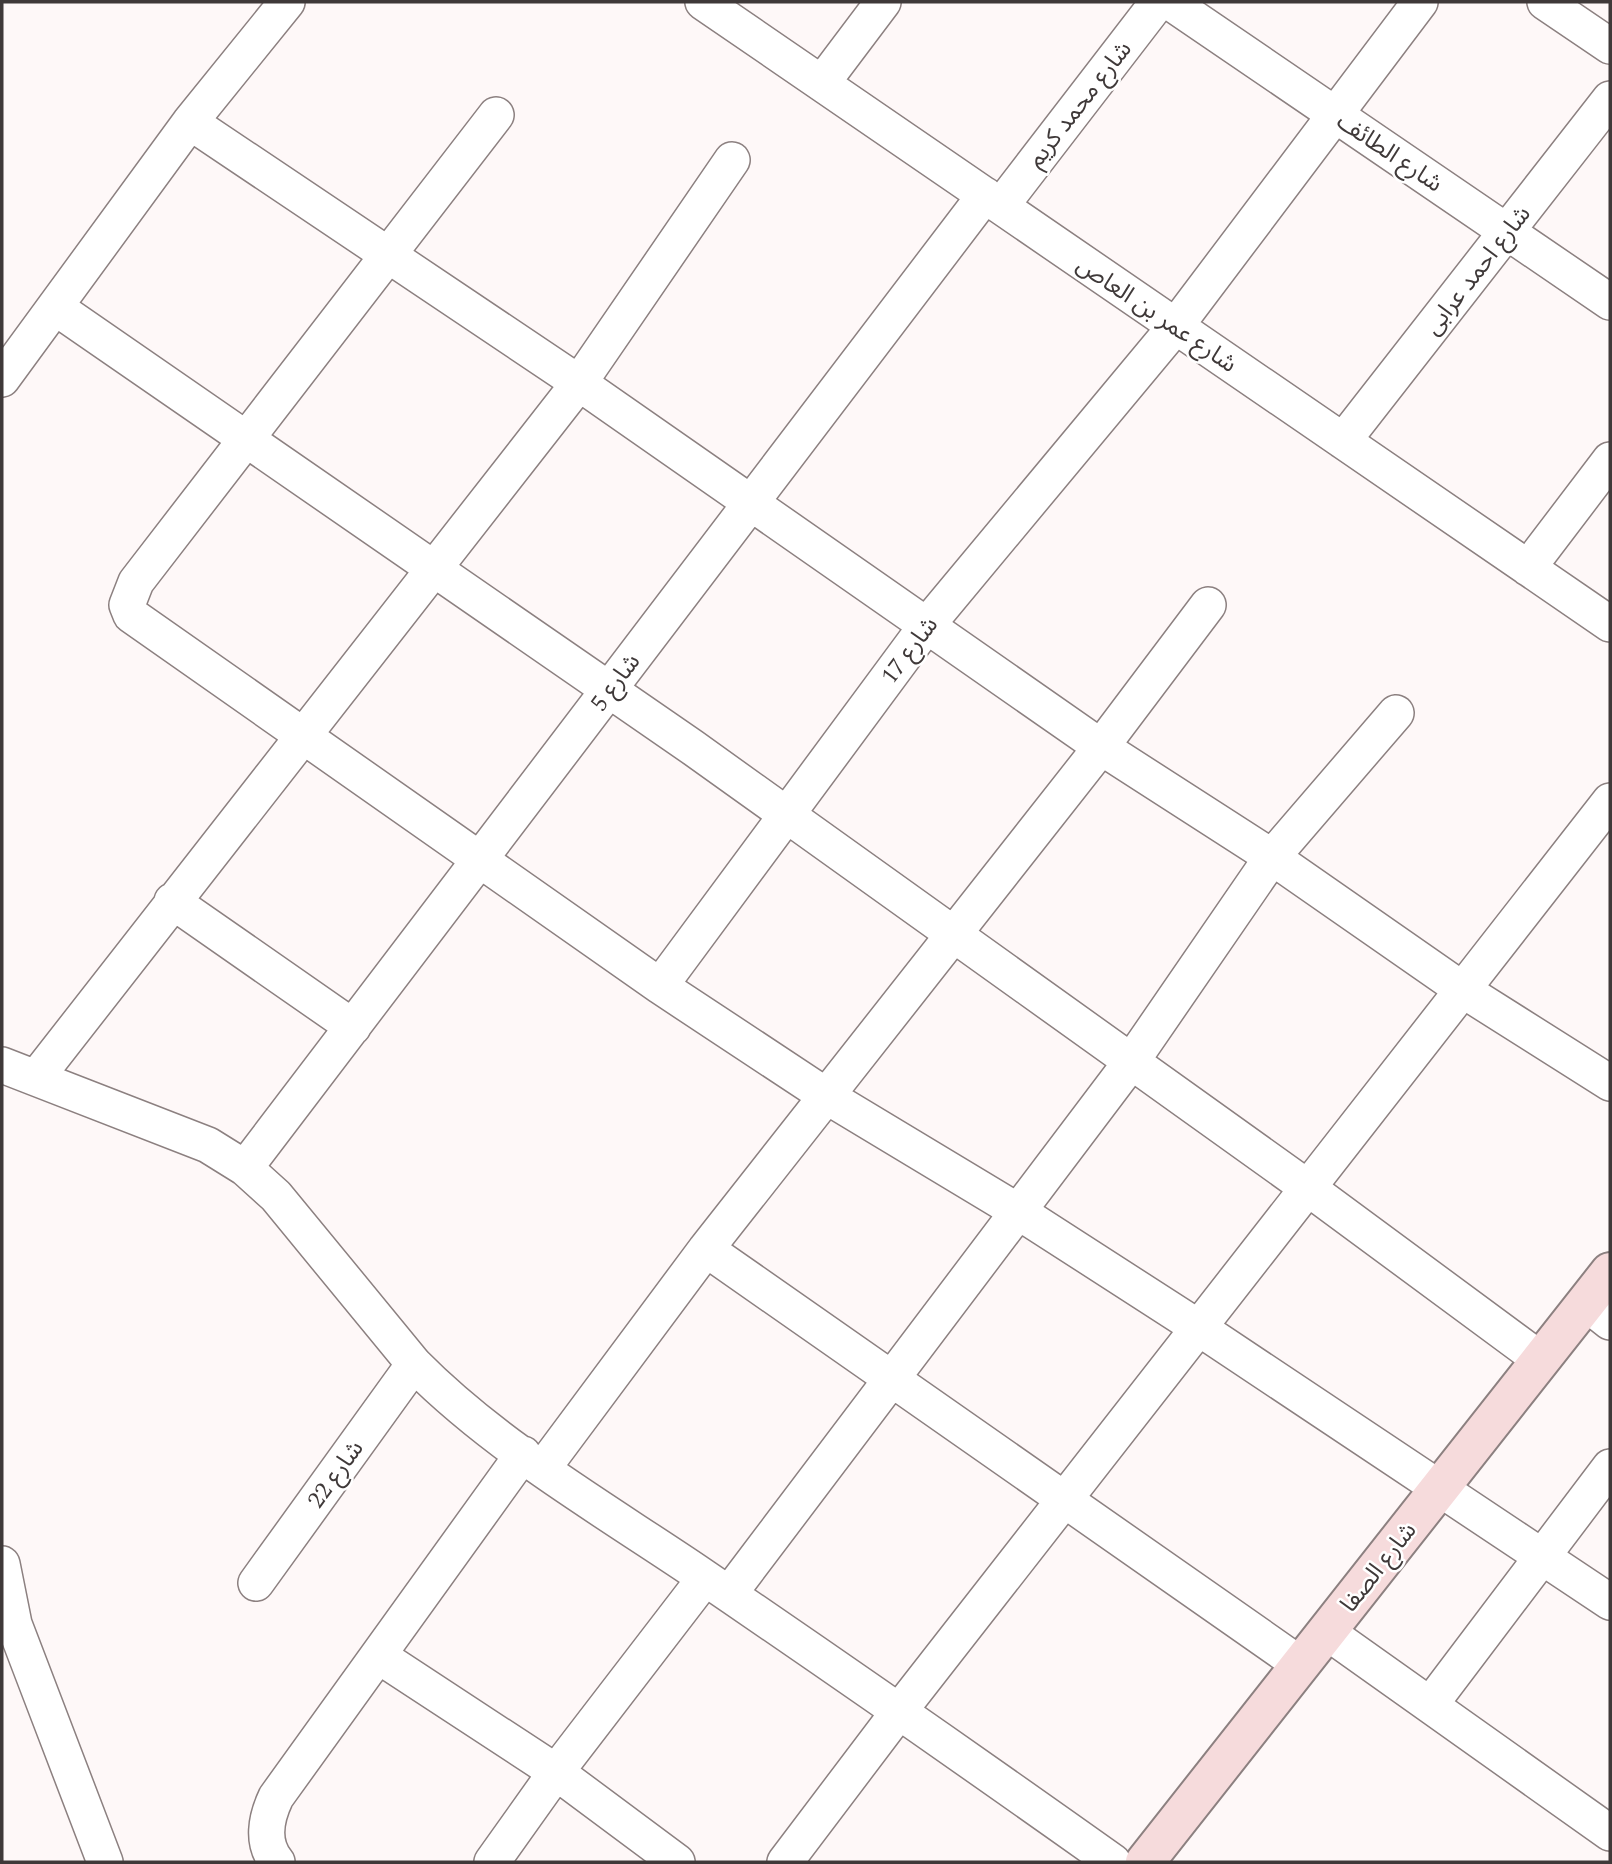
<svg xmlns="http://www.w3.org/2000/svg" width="1612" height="1864" font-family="Spectral,'Noto Sans Arabic',serif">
<rect width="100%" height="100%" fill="#fef8f8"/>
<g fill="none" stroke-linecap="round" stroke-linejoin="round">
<g stroke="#8c8080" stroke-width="38">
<path id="street" d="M703,2l907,622
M1170,2l440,300
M1545,2l65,44
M822,83l61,-81
M496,115l-360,467 -9,23 4,10 529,371 168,111 191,115 180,116 411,274
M190,122l389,261 522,364 171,110 191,133 147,93
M1001,206l157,-204
M55,307l637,440 616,441 233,172
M2,379l188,-257 97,-120
M1343,441l267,-342
M1528,568l82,-108
M172,901l181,126
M660,986l267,-361 248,-298 245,-325
M2,1065l206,80 37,23 31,28 138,168c81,82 186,143 281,207 141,96 280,193 418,291
M36,1078l543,-695 153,-223
M245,1168l740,-973
M706,1249l595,416
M1586,1303l24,19
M543,1468l163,-219 395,-502 107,-142
M2,1564l12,60 91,238
M256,1583l158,-219
M729,1594l402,-532 141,-205 124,-144
M1327,1632l283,201
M379,1656l177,116 121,90
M1430,1705l180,-238
M277,1862c-16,-19 -11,-44 -1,-65l247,-343
M492,1862l64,-90 149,-194
M785,1862l115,-152 710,-909"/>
</g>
<g stroke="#8c8080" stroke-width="42">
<path id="secondary" d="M1145,1862l465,-590"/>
</g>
<use href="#street" stroke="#fff" stroke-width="35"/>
<use href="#secondary" stroke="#f6dbdc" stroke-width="38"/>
</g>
<g text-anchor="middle" stroke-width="5" stroke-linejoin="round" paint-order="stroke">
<g font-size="24" fill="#3f3939" stroke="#fff">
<text transform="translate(1079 104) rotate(-52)" y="8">شارع محمد كريم</text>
<text transform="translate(1390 152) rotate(34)" y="8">شارع الطائف</text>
<text transform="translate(1477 270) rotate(-52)" y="8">شارع احمد عرابى</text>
<text transform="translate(1157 314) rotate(34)" y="8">شارع عمر بن العاص</text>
<text transform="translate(909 650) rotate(-53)" y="8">شارع 17</text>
<text transform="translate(615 682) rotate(-53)" y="8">شارع 5</text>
<text transform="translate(335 1474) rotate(-54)" y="8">شارع 22</text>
<text transform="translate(1378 1567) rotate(-52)" y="8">شارع الصفا</text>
</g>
</g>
<rect width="1612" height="1864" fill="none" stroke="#3f3939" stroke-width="7"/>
</svg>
